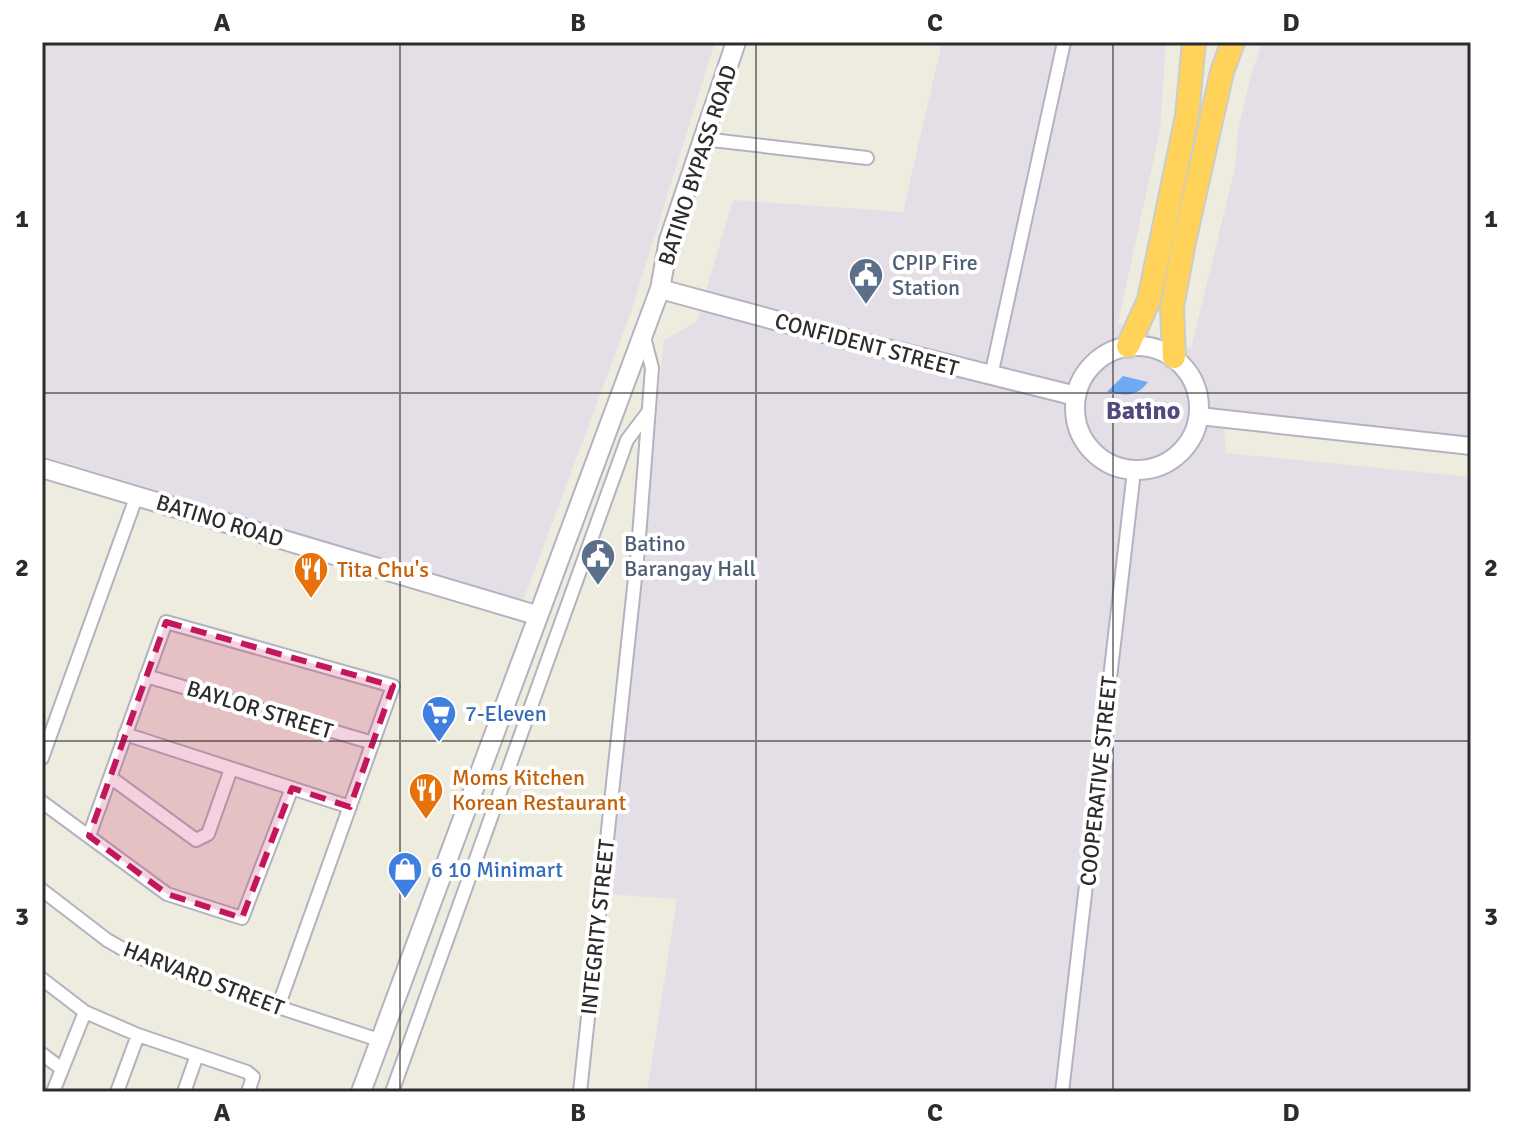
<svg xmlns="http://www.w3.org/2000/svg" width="1513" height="1134" font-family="Signika,sans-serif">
<rect width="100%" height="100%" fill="#eeecde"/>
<path fill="#e4dfe7" d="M42,42h673l-84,270 -108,289 -481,-145z
M942,42h224l-6,88 -42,193 73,25 44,-180 3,-37 12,-52 12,-37h209v403l-248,-31 3,39 245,24v615h-824l30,-193 -70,-5 57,-554 33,-19 36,-121 170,12z"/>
<path fill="#6ea9f4" d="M1123,376l25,6c-12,16 -23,13 -41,10z"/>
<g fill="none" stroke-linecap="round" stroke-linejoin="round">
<g stroke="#b3b2c0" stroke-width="16">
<path id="minor" d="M703,139l164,19
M991,376l73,-334
M146,676l227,67
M125,734l225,73
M42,758l95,-263
M110,777l86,63 12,-6 23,-65
M42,802l125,92 75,24 50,-130
M89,836l77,-214 227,64 -115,321
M42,890l65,50 28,16 143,51 101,33
M42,979l43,33 53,23 109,37 6,5 -5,15
M42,1054l20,15
M53,1092l32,-80
M117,1092l21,-57
M184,1092l13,-37
M392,1092l235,-652 22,-29
M580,1092l58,-542 14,-182 -8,-31
M1062,1092l72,-621"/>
</g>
<g stroke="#b3b2c0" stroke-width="20">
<path id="tertiary" d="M1199,416l272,30"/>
</g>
<g stroke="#b3b2c0" stroke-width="22">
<path id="secondary" d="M660,289l159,43 257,64
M1075 408a62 62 0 1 1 124 0a62 62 0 1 1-124 0Z
M42,468l494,147
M361,1092l299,-803 9,-49 67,-198"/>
</g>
<g stroke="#ccc" stroke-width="26">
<path id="motorway" d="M1128,346l21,-46 38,-184 7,-74
M1174,357l-2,-50 12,-65 38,-170 11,-30"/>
</g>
<use href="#minor" stroke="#fff" stroke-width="12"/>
<use href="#tertiary" stroke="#fff" stroke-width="16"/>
<use href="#secondary" stroke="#fff" stroke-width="18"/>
<use href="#motorway" stroke="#ffd259" stroke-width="22"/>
</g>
<path fill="#c2185b" fill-opacity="0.2" stroke="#c2185b" stroke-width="6" stroke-dasharray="16 10" stroke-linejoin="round" d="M166,622l227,64 -43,121 -58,-19 -50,130 -75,-24 -78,-58z"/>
<path fill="none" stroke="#2c2c2c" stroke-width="2" stroke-opacity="0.55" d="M400,42v1050M756,42v1050M1113,42v1050M42,393h1429M42,741h1429"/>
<defs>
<g id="civic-pin" transform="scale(1.8)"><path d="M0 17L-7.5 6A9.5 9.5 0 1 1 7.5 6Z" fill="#5c6f8a" stroke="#fff"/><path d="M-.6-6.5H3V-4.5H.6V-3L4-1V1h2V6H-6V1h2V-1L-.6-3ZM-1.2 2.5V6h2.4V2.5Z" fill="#fff"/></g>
<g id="restaurant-pin" transform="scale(1.8)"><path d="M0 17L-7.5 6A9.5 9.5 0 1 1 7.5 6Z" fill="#e8710a" stroke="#fff"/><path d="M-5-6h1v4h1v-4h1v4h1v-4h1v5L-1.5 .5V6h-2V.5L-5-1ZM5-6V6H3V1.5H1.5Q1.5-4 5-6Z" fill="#fff"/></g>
<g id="supermarket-pin" transform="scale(1.8)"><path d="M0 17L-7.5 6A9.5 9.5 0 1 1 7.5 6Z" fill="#3f7fe0" stroke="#fff"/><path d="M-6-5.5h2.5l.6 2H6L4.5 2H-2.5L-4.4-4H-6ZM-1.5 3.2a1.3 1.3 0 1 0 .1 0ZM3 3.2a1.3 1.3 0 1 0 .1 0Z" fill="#fff"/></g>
<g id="shop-pin" transform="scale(1.8)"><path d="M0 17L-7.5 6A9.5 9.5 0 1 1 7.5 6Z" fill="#3f7fe0" stroke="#fff"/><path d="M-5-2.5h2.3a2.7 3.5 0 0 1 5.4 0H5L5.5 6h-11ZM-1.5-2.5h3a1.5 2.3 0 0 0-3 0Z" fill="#fff"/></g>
</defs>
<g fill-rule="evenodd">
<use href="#civic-pin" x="866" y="275"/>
<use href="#civic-pin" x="598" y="556"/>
<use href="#restaurant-pin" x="311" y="569"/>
<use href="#supermarket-pin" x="439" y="713"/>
<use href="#restaurant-pin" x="426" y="790"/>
<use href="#shop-pin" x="405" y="869"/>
</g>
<g text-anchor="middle" stroke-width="8" stroke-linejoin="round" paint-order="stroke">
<g font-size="22" fill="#2c2c2c" stroke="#fff">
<text transform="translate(697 165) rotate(-72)" y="8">BATINO BYPASS ROAD</text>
<text transform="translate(867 344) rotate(15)" y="8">CONFIDENT STREET</text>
<text transform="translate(220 520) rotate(17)" y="8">BATINO ROAD</text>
<text transform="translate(260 709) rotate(17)" y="8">BAYLOR STREET</text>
<text transform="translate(1098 781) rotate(-84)" y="8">COOPERATIVE STREET</text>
<text transform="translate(597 927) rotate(-84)" y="8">INTEGRITY STREET</text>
<text transform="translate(204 978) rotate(21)" y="8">HARVARD STREET</text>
</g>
<g font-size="22" fill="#4e5e75" stroke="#fff" text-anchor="start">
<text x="892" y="270">CPIP Fire<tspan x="892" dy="25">Station</tspan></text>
<text x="624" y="551">Batino<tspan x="624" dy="25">Barangay Hall</tspan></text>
</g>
<g font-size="22" fill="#c56008" stroke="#fff" text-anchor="start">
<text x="337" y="577">Tita Chu's</text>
<text x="452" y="785">Moms Kitchen<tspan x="452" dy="25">Korean Restaurant</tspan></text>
</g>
<g font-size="22" fill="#366cbe" stroke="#fff" text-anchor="start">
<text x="465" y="721">7-Eleven</text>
<text x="431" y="877">6 10 Minimart</text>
</g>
<g font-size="26" font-weight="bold" fill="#504a80" stroke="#fff">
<text x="1143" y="419">Batino</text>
</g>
</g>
<rect width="1513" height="1134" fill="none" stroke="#ffffff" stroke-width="88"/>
<rect x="44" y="44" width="1425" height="1046" fill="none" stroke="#2c2c2c" stroke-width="3"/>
<g font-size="26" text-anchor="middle" font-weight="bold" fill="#2c2c2c">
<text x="222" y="31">A</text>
<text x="578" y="31">B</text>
<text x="935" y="31">C</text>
<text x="1291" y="31">D</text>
<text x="22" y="227">1</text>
<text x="1491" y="227">1</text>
<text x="22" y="576">2</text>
<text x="1491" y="576">2</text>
<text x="22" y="925">3</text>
<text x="1491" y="925">3</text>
<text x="222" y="1121">A</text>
<text x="578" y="1121">B</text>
<text x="935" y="1121">C</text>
<text x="1291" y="1121">D</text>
</g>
</svg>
